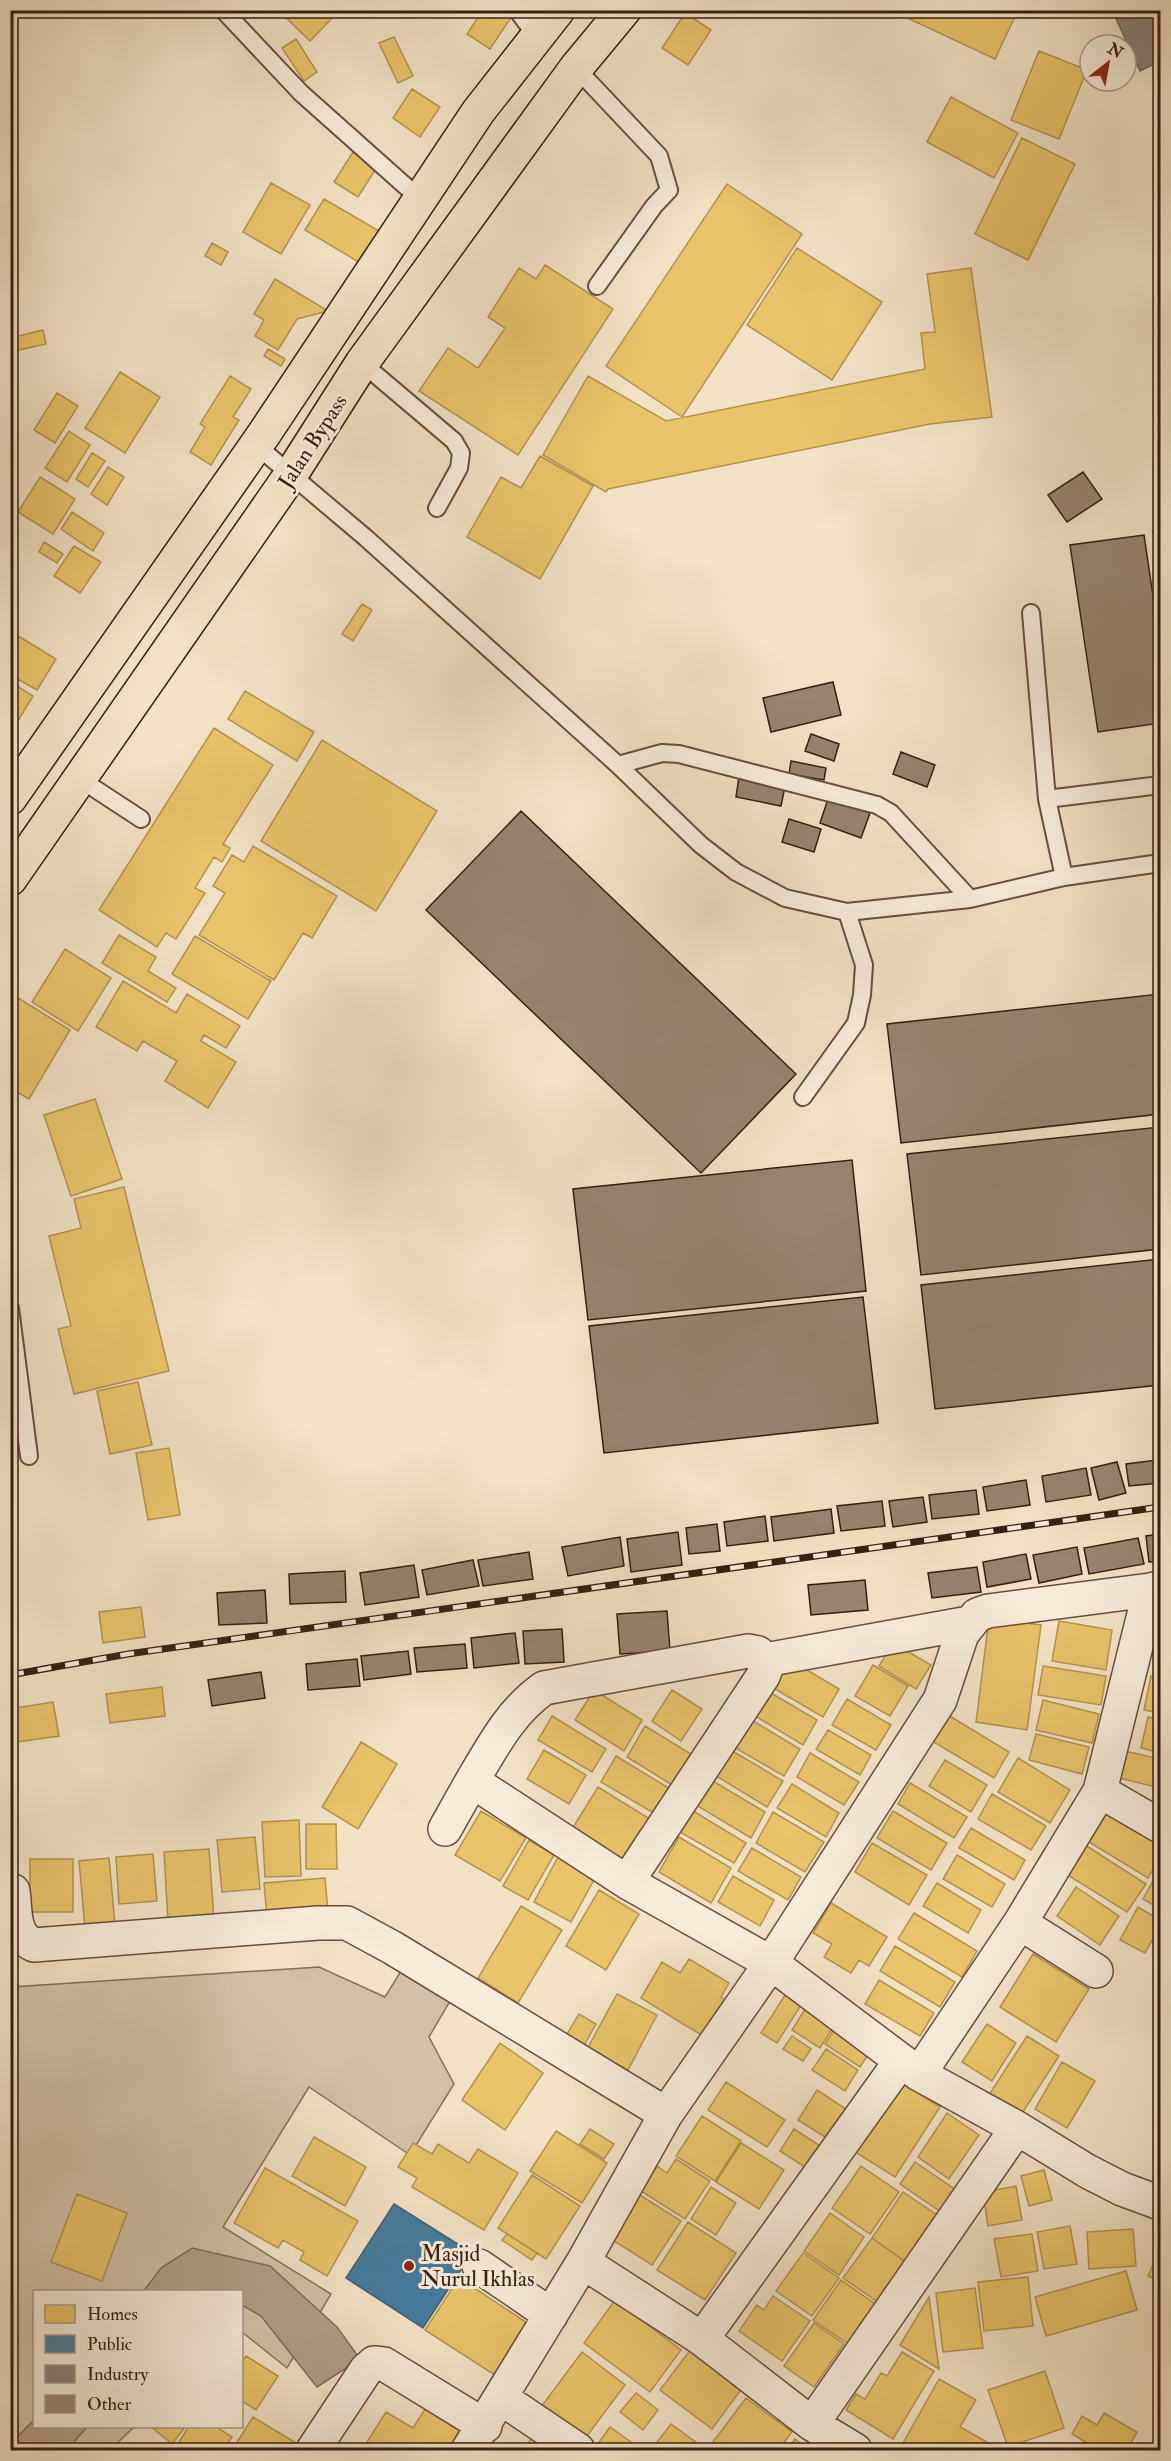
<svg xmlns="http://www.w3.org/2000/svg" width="1171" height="2461" font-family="'IM FELL Double Pica',serif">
<rect width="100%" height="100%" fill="#f3e2c6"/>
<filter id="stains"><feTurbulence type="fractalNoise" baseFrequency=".00333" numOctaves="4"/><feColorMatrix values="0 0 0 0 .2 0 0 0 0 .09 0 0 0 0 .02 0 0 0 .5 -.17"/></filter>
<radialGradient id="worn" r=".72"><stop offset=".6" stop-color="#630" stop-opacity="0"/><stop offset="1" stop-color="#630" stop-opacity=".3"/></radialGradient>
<path fill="#d3c1a7" stroke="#866f5c" stroke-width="1.5" d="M406,1963l57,16 -34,58 25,47 -44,71 -101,-68 -86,140 108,67 -44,74 -45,-36v-40h-208v134l100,1 -24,23h-91l-5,-141h-3v-322l308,-20 66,30z"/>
<path fill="#b39f88" stroke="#826b58" stroke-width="1.5" d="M192,2248l78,18 67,61 23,32 -43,28 -56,-71 -19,-11v-13h-99l18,-24z
M34,2420v6l53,1 -20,23h-56v-7z"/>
<path fill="#e9c46a" stroke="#b4924f" stroke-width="1.5" d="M278,10h62l-30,31z
M483,10h21l8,6 -22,33 -23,-15z
M908,10h110l-23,49 -90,-42z
M685,13l26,17 -23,35 -26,-17z
M394,37l19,39 -15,7 -19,-40z
M296,39l21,33 -13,9 -22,-33z
M1039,51l48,19 -28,69 -48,-19z
M412,89l28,18 -20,30 -27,-19z
M951,97l67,36 -24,45 -67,-36z
M1022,138l53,26 -47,96 -53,-26z
M353,152l24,15 -19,30 -24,-15z
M271,183l39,22 -29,49 -38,-22z
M727,184l75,50 -120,183 -76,-51z
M324,199l62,36 -19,32 -62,-37z
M212,243l16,9 -7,13 -16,-9z
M797,248l85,54 -50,78 -85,-55z
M545,265l68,44 -95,146 -99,-64 29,-43 30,20 27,-40 -17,-11 31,-49 17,11z
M971,268l21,149 -62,7 -322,65 -2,3 -63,-37 45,-79 78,45 259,-52 -4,-36 14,-1 -8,-58z
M275,279l53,32 -31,8 -19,31 -23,-14 9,-16 -10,-6z
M43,330l3,14 -36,8v-14z
M268,349l17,10 -4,7 -17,-10z
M120,372l40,25 -35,56 -40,-25z
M230,376l21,13 -18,28 6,3 -28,45 -21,-13 15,-25 -5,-3z
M57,393l21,13 -23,37 -21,-13z
M69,431l21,14 -23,37 -22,-14z
M92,453l13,8 -17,26 -12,-8z
M540,456l53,30 -53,93 -73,-42 34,-60 20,11z
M108,467l16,10 -17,28 -16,-11z
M40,477l35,22 -22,35 -35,-22z
M72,512l32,21 -11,18 -32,-22z
M44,542l19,12 -6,9 -18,-11z
M74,546l27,16 -21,31 -26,-17z
M362,604l10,6 -19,31 -11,-7z
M10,631l46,28 -19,31 -19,-11 -3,6 18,11 -21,35z
M245,691l69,41 -17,29 -69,-42z
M214,728l59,37 -50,79 7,4 -8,14 -8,-5 -19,31 10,5 -29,46 -10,-6 -9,14 -58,-37z
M322,740l115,71 -61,100 -115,-70z
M253,846l84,50 -25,42 -9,-5 -29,47 -75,-45 26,-42 -12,-7 19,-31 12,7z
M119,935l37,22 -8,14 28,17 -9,14 -65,-39z
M195,936l76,45 -23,38 -76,-45z
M65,949l46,29 -33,53 -46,-29z
M123,981l53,32 11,-19 53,32 -14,22 -22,-13 -3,6 35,21 -28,46 -43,-27 12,-20 -34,-20 -6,10 -41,-24z
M10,993l60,37 -41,69 -19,-11v-58l6,-10 -6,-3z
M95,1099l27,80 -51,17 -27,-81z
M124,1187l45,184 -95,23 -16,-65 13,-3 -22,-90 32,-8 -7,-29z
M138,1382l14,63 -42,9 -13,-63z
M169,1448l11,67 -32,5 -12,-67z
M141,1607l4,30 -42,6 -4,-31z
M989,1618l52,7 -14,105 -51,-8z
M1059,1621l53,9 -6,40 -54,-9z
M893,1643l38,22 -15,24 -37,-23z
M787,1658l52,31 -16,28 -53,-31z
M873,1665l35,21 -18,30 -35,-20z
M1043,1666l63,10 -5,29 -63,-10z
M1151,1676l9,2v35l-16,-3z
M162,1687l3,29 -55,7 -4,-29z
M594,1690l48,30 -18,31 -49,-31z
M672,1690l30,19 -21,32 -29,-20z
M766,1690l51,30 -14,25 -51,-31z
M847,1699l44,26 -15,25 -44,-25z
M1043,1700l56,14 -7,29 -56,-13z
M53,1702l6,34 -49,7v-34z
M948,1715l61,37 -15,26 -62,-37z
M552,1716l54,33 -14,23 -54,-32z
M1148,1717l12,3v33l-19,-5z
M748,1718l52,31 -16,27 -52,-30z
M645,1726l46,28 -19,31 -45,-28z
M828,1730l43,25 -11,20 -44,-26z
M1036,1734l53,13 -7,27 -53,-14z
M361,1742l36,22 -39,65 -36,-22z
M729,1749l54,32 -16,26 -54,-33z
M544,1750l42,25 -17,29 -42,-25z
M1125,1751l35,8v29l-41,-10z
M810,1753l49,29 -15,23 -47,-28z
M616,1756l56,34 -15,25 -56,-33z
M1018,1758l52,32 -20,33 -52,-31z
M945,1760l42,25 -16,27 -42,-26z
M711,1780l54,32 -14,26 -55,-33z
M910,1783l57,34 -13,21 -56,-34z
M792,1784l47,29 -13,24 -49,-29z
M598,1787l55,34 -26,42 -55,-34z
M992,1794l54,32 -15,24 -53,-31z
M1110,1808l50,32v18l-12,20 -59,-36z
M481,1811l45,27 -26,43 -45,-26z
M693,1811l53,32 -12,20 -54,-31z
M893,1811l54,32 -16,27 -54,-32z
M773,1812l51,30 -19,30 -49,-29z
M299,1820l2,56 -36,1 -3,-55z
M306,1824h30l1,45h-31z
M971,1828l54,32 -11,20 -55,-32z
M255,1837l5,52 -38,3 -5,-52z
M679,1837l52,31 -20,35 -52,-31z
M529,1840l25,15 -26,45 -25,-14z
M872,1843l55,32 -18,30 -54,-33z
M1085,1845l61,39 -19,28 -61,-38z
M752,1848l49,29 -13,23 -50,-29z
M209,1849l5,70 -46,3 -4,-70z
M153,1854l4,47 -38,3 -3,-47z
M957,1855l48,29 -13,23 -49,-28z
M558,1857l37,21 -24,44 -37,-20z
M109,1858l6,67 -30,3 -6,-67z
M30,1859h43v53h-43z
M1160,1868v41l-17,-10z
M733,1876l41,24 -14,26 -42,-24z
M325,1878l3,34 -61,6 -3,-35z
M937,1883l44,27 -13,23 -45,-27z
M1076,1887l43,29 -19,29 -43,-29z
M599,1890l40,24 -33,56 -40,-24z
M831,1903l56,34 -18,29 -10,-6 -8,13 -27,-16 8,-13 -19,-11z
M521,1906l41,24 -44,73 -40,-25z
M1138,1907l22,13v6l-15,27 -25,-13z
M914,1913l63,38 -15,26 -64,-38z
M895,1946l60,36 -15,25 -60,-36z
M1033,1954l56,35 -33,53 -56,-35z
M689,1959l40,24 -8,14 6,4 -21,37 -65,-40 21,-36 18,11z
M879,1980l55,33 -14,23 -55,-32z
M617,1994l40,21 -31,59 -41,-21z
M785,1995l16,10 -24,38 -16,-10z
M805,2009l28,18 -13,21 -28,-18z
M579,2014l17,10 -14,25 -18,-10z
M987,2024l29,19 -24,38 -30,-19z
M836,2026l36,23 -12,18 -35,-23z
M792,2036l19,13 -8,12 -20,-12z
M1027,2036l32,20 -38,59 -32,-20z
M500,2043l43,30 -38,57 -43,-30z
M826,2049l32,21 -13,21 -33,-21z
M1062,2062l33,19 -28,47 -32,-19z
M898,2080l42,27 -45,70 -43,-27z
M726,2082l59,38 -18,27 -59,-37z
M817,2090l35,23 -19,29 -35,-22z
M947,2113l32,22 -30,44 -31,-22z
M702,2116l39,25 -26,40 -39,-25z
M590,2129l24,15 -10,15 -24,-15z
M794,2129l31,20 -14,22 -31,-20z
M556,2131l51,32 -25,40 -52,-32z
M314,2137l52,30 -21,39 -53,-30z
M413,2143l19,11 6,-10 31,19 9,-14 40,24 -34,57 -72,-43 5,-9 -19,-11z
M741,2143l43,27 -25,39 -43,-27z
M676,2159l34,22 -25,38 -44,-28 16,-25 10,7z
M915,2162l41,28 -15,22 -41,-28z
M861,2166l38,26 -29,42 -38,-26z
M265,2168l93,53 -31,55 -27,-16 4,-8 -21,-12 -5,8 -44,-25z
M1044,2170l8,30 -23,6 -8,-30z
M532,2175l48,31 -34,53 -48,-31z
M1016,2186l6,34 -34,6 -5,-34z
M711,2187l25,16 -20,32 -25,-16z
M903,2192l40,27 -33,46 -38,-27z
M77,2194l50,19 -25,68 -51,-19z
M640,2195l41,26 -29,44 -41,-26z
M830,2213l34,24 -25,38 -35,-24z
M688,2222l48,31 -31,47 -48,-30z
M1070,2226l7,38 -33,5 -7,-37z
M1133,2229l3,37 -47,3 -2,-37z
M507,2234l30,19 -5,7 -30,-20z
M1032,2234l6,37 -37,6 -7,-38z
M872,2238l35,25 -28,40 -36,-25z
M1159,2251h1v30l-12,-5z
M803,2253l36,25 -27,38 -36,-25z
M1126,2271l11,39 -91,26 -11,-39z
M1028,2277l5,49 -49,5 -6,-49z
M459,2278l79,52 -34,51 -79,-51z
M841,2280l37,26 -28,39 -37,-25z
M975,2288l8,60 -40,4 -7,-59z
M773,2296l37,25 -28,40 -43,-30 18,-26 7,5z
M929,2297l10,72 -39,-24z
M615,2300l66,50 -31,42 -66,-49z
M814,2323l30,21 -30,43 -30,-21z
M691,2349l52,38 -31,42 -52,-39z
M582,2352l43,33 -44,59 -43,-33z
M902,2352l32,19 -41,68 -47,-29 10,-16 9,5 16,-26 6,3z
M246,2356l32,20 -22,34 -14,-9v-39z
M1045,2371l19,57 -56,19 -20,-57z
M939,2379l37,21 -16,27 41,23h-89l-10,-5z
M636,2393l22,17 -15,20 -23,-18z
M746,2398l46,34 -14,18h-71z
M425,2409l40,25 -11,16h-79l-10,-5 21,-33 27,16z
M1104,2413l33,19 -10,18h-44l4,-7 -15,-9 10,-18 15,9z
M253,2417l45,27 -4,6h-62z
M671,2424l30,22 -3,4h-47z
M150,2426h36l-14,18z
M189,2426h26l17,11 -8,13h-50z
M610,2427l32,23h-38l-7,-5z
M534,2435l24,15h-35z
M795,2439l15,11h-23z"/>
<path fill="#457b9d" stroke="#415f73" stroke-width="1.5" d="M394,2204l78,49 -49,75 -77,-50z"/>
<path fill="#8a817c" stroke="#71635c" stroke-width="1.5" d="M1112,10h48v51l-20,10z"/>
<path fill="#99836f" stroke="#381d10" stroke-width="1.5" d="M1083,472l19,27 -35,23 -19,-27z
M1160,530v53l-7,-52z
M1144,535l16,108v80l-62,9 -28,-187z
M833,682l8,33 -70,17 -8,-34z
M811,734l28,10 -5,17 -29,-10z
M901,752l34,13 -8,22 -34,-13z
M791,761l35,7 -2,12 -35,-6z
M739,777l46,9 -4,20 -45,-9z
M828,799l42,14 -9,25 -41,-15z
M521,811l275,263 -95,99 -275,-263z
M789,819l32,10 -7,23 -32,-10z
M1160,994v120l-259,29 -14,-119z
M1160,1127v122l-239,26 -14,-121z
M852,1160l14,131 -278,29 -15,-131z
M1160,1259v126l-225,24 -14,-124z
M863,1297l15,126 -274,30 -15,-127z
M1157,1460l3,23 -31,3 -3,-22z
M1117,1462l9,31 -27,7 -8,-32z
M1086,1468l5,27 -45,7 -4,-26z
M1026,1480l4,25 -43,6 -4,-24z
M976,1490l3,24 -47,5 -3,-24z
M923,1497l4,25 -34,5 -4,-26z
M882,1501l3,25 -44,5 -4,-25z
M831,1509l3,24 -60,8 -3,-24z
M765,1516l3,25 -41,5 -3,-24z
M717,1524l3,27 -31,3 -3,-26z
M678,1532l4,33 -51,7 -4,-33z
M1160,1534v27l-11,1 -3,-26z
M620,1537l4,29 -56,10 -6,-29z
M1138,1538l6,26 -55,10 -5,-26z
M1077,1547l5,27 -43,9 -6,-28z
M529,1552l4,27 -50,7 -5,-26z
M1026,1554l5,25 -44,8 -4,-25z
M473,1560l6,26 -52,9 -5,-25z
M414,1565l5,32 -54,8 -5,-32z
M977,1567l4,25 -49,6 -4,-25z
M345,1571l1,31 -56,2 -1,-30z
M865,1580l3,30 -57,5 -3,-30z
M265,1590l2,33 -48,2 -2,-32z
M667,1611l3,40 -50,3 -3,-40z
M562,1629l2,33 -39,2 -2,-33z
M515,1633l4,30 -45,5 -3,-30z
M465,1644l2,24 -50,4 -3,-24z
M408,1651l3,23 -47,6 -3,-24z
M357,1659l3,27 -52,4 -2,-26z
M261,1672l4,26 -53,8 -4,-26z"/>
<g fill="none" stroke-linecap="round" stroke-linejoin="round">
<g stroke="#674e3e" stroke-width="20">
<path id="service" d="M223,10l78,83 119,106
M517,10l20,27
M576,68l83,88 10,34 -15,16 -57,80
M362,363l92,78 7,12 -2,15 -22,40
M256,445l110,93 252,227 83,80 35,27 49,26 62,14 123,-13 94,-22 96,-14
M1031,613l16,186 17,78
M618,765l44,-12 17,1 198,51 14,8 79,86
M80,779l61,40
M1047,799l113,-14
M803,1097l53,-74 6,-28 2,-30 -17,-53
M10,1308l19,148"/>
</g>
<g stroke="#674e3e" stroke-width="36">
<path id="minor" d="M765,1660l204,-37
M1100,1791l60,35
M445,1829l27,-48
M627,1882l136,-206 4,-10 -9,-13 -10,-2 -204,37c-34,24 -51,58 -72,93l155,101 144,81 148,111 98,54
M13,1891c3,21 -1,44 21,54l284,-22h29l46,25 273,166
M1020,1923l76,48
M919,2074l101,-151 80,-132 50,-201 10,-2
M583,2262l83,-148 105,-151 169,-263 22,-66 15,-19 11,-4 162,-21
M479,2266l72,49
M702,2339l198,-277
M501,2398l77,52
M812,2424l205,-296 70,43 35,18 38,14
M313,2450l53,-80 8,-7 10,1 101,62
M468,2450l115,-188 119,77 110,85 43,26"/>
</g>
<g stroke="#381d10" stroke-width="36">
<path id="trunk" d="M10,798l254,-364 214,-322 80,-102
M10,879l282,-406 70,-110 214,-295 48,-58"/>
</g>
<use href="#service" stroke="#f7ecda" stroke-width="16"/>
<use href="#minor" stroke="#f7ecda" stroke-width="33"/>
<use href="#trunk" stroke="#f3e2c6" stroke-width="33"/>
<g stroke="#381d10" stroke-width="7">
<path id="rail" d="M10,1675l118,-21 1032,-147"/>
</g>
<use href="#rail" stroke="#f7ecda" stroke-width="4.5" stroke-dasharray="14" stroke-linecap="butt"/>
</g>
<circle fill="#8f2418" stroke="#f7ecda" stroke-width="2" cx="409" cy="2266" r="6"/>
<g text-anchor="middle" stroke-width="6" stroke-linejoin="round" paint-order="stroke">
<g font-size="22" fill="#381d10" stroke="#f7ecda">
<text transform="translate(312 441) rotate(-57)" y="8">Jalan Bypass</text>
</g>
<g font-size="22" fill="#381d10" stroke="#f7ecda" text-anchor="start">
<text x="421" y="2261">Masjid<tspan x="421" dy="25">Nurul Ikhlas</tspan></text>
</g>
</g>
<rect width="1171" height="2461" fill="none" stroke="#f3e2c6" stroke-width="36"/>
<rect x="12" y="12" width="1147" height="2437" fill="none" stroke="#381d10" stroke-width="3"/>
<rect x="18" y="18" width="1135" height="2425" fill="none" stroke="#381d10" stroke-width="1.5"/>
<rect x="33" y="2290" width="210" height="138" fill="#f7ecda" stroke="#ab9989" stroke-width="1.5"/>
<rect x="45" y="2305" width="30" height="18" fill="#e9c46a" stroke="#ab9989" stroke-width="1.5"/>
<text x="87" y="2320" font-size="18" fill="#381d10">Homes</text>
<rect x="45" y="2335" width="30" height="18" fill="#457b9d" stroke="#ab9989" stroke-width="1.5"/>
<text x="87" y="2350" font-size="18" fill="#381d10">Public</text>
<rect x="45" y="2365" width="30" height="18" fill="#8a817c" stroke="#ab9989" stroke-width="1.5"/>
<text x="87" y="2380" font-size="18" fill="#381d10">Industry</text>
<rect x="45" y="2395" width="30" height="18" fill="#99836f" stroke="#ab9989" stroke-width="1.5"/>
<text x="87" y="2410" font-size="18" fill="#381d10">Other</text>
<g transform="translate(1108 63) rotate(31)"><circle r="28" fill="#f7ecda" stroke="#ab9989" stroke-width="1.5"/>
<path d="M0-4.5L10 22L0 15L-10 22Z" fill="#8f2418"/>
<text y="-9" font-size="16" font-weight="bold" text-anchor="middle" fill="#381d10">N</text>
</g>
<rect width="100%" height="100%" filter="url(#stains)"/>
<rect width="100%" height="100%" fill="url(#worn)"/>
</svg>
